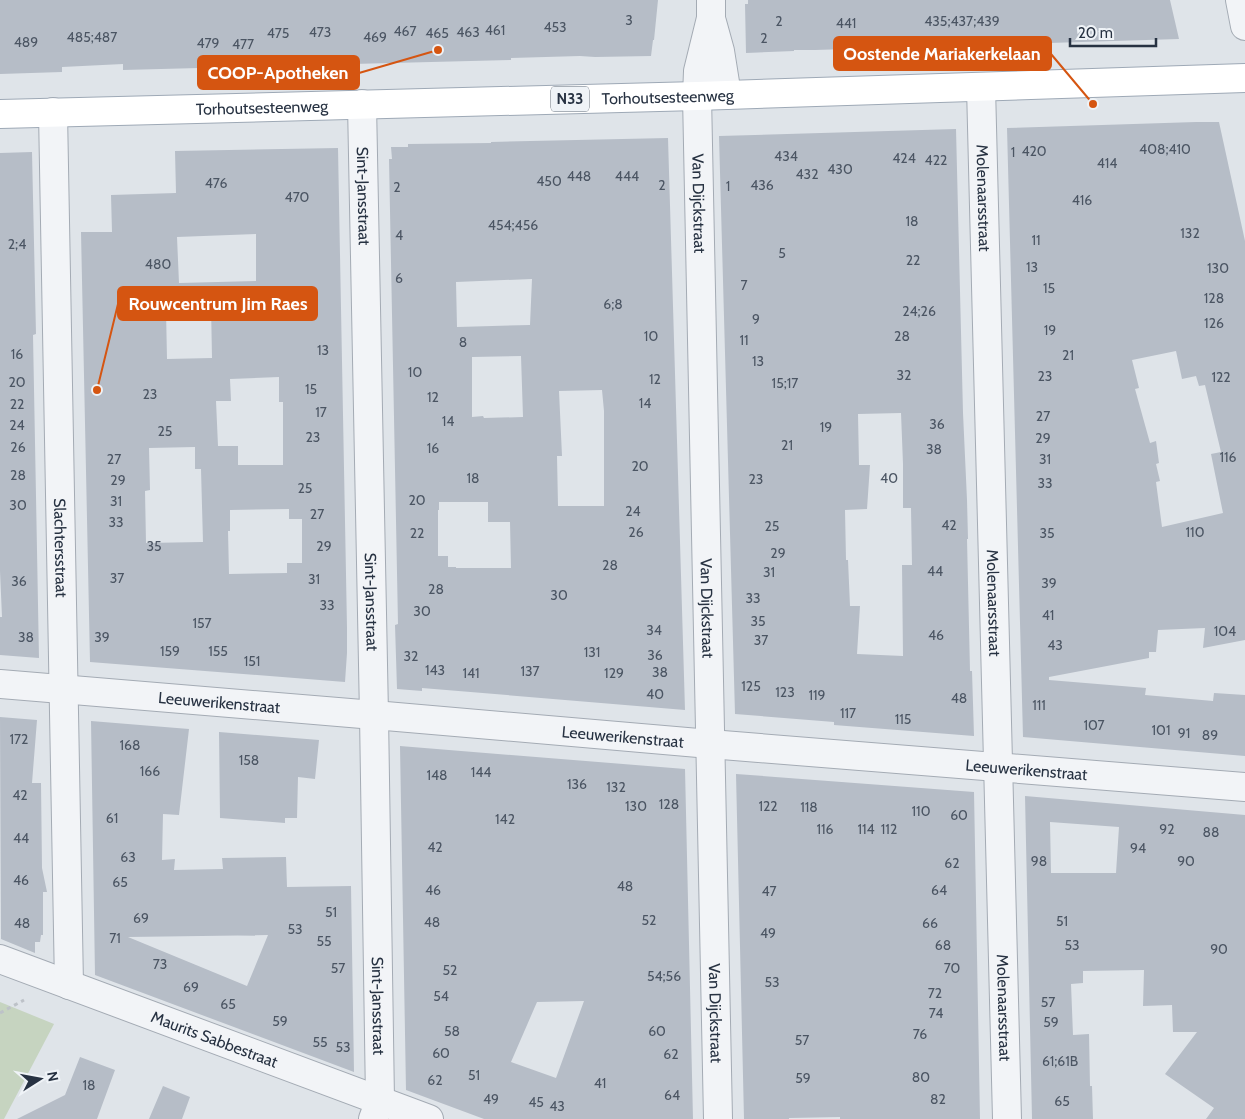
<svg xmlns="http://www.w3.org/2000/svg" width="1245" height="1119" font-family="Cabin,sans-serif">
<rect width="100%" height="100%" fill="#dfe4e9"/>
<path fill="#c6d4c0" d="M0,1002l54,22 -50,95h-4z"/>
<path fill="#b6bdc7" fill-rule="evenodd" d="M0,0h658l-4,40h-1l-2,16 -56,1 -15,-1 -69,2v2l-388,10v-6l-61,3v5l-62,2z
M748,0h422l9,39 -299,9 -65,2h-21v1l-48,2 -1,-49h3z
M1196,122h23l26,119v399l-42,8 2,-20 -47,2 -2,22h-7v6l-100,19v3l97,8 -1,7 68,6 1,-8 31,2v61l-222,-19 -16,-609zM1176,351l6,28 14,-3 3,10 6,-1 16,67 -10,2 12,59 -61,14 -6,-45 4,-1 -4,-17 3,-1 -3,-22 -6,2 -15,-54 4,-1 -7,-28z
M956,129l7,284 4,87 1,39h-1l3,132h2l2,65 -140,-11v-3l-99,-8 -16,-578zM901,413l2,51v44h8l1,57h-10l1,91 -46,-2 3,-48h-10l-2,-46h-2l-1,-50 22,-1 3,-44h-11l-1,-51z
M668,138l17,572 -263,-22v3l-25,-2 -2,-64 3,-1 -9,-465h3l-1,-12h17v-3l83,-1v-1zM532,279l-2,46 -73,2 -1,-45zM521,356l2,61 -39,1 -1,-2 -11,1v-60zM602,390l2,21v95h-46l-1,-50h5l-3,-65zM439,502h49v20h22l1,46h-55v-1h-8v-11h-10v-46h1z
M338,148l9,480v25l-2,29 -255,-20 -9,-430h31l-1,-37 65,-2 -1,-42zM256,234v47l-77,2 -2,-46zM211,305l1,53 -45,1 -1,-49zM279,377v25h4v63h-45v-19h-20l-2,-45h15l-1,-22zM195,447v22h6l2,73 -57,1 -1,-52 5,-1 -1,-42zM289,509v10h13v44h-15v10l-58,1 -1,-43h2v-21z
M32,152l4,182 -3,1 6,323 -39,-3v-38h2l-2,-46v-418z
M0,717l37,3 -5,63h9l1,85 5,24h-4v43h-2l-1,7h-5v11l-34,-14z
M91,721l98,8 -10,86 -16,-1 -1,46 13,-1 -1,11 49,-1 -1,-11 64,-1 1,30 64,-1 3,186 -259,-97zM268,935l-21,51 -119,-49z
M219,732l100,8 -4,39 -17,-2 -1,41h-12v5l-65,-5z
M400,746l285,23 8,350h-209l-78,-29zM584,1001l-28,77 -45,-16 26,-60z
M736,774l238,18 6,327h-140v-2l-51,1v1h-45z
M1025,796l220,19v304h-39l8,-11 -49,-34 32,-42h-24l-1,-27 -29,1 1,-36 -61,1v12l-12,1 2,51 16,-1 1,52h2l1,33h-61zM1050,822l69,5 -3,46h-65z
M80,1057l35,13 -18,49h-80l48,-24z
M163,1086l27,11 -8,22h-33z"/>
<g fill="none" stroke-linecap="round" stroke-linejoin="round">
<g stroke="#a4abb4" stroke-width="30">
<g id="minor">
<path id="s1" d="M711,0v18l-13,53 -1,25 21,1023"/>
<path d="M1240,0l5,26"/>
<path d="M712,22l8,29 7,44"/>
<path id="s2" d="M981,87l26,1032"/>
<path id="s3" d="M362,104l12,611 6,385 -7,19"/>
<path id="s4" d="M53,112l16,873"/>
<path id="s5" d="M0,684l374,31 336,29 535,43"/>
<path id="s6" d="M0,959l429,160"/>
</g>
</g>
<g stroke="#9ea9b6" stroke-width="30">
<g id="primary">
<path id="s7" d="M0,114l697,-18 548,-18"/>
</g>
</g>
<path stroke="#bdc2c8" stroke-width="3" stroke-dasharray="4 4" stroke-linecap="butt" d="M0,1013l24,-13"/>
<use href="#minor" stroke="#f2f4f7" stroke-width="28"/>
<use href="#primary" stroke="#fff" stroke-width="28"/>
</g>
<g text-anchor="middle" stroke-width="4" stroke-linejoin="round" paint-order="stroke">
<g font-size="14" fill="#4b5563">
<text x="629" y="25">3</text>
<text x="779" y="26">2</text>
<text x="962" y="26">435;437;439</text>
<text x="846" y="28">441</text>
<text x="555" y="32">453</text>
<text x="495" y="35">461</text>
<text x="405" y="36">467</text>
<text x="320" y="37">473</text>
<text x="468" y="37">463</text>
<text x="278" y="38">475</text>
<text x="437" y="38">465</text>
<text x="92" y="42">485;487</text>
<text x="375" y="42">469</text>
<text x="764" y="43">2</text>
<text x="26" y="47">489</text>
<text x="208" y="48">479</text>
<text x="243" y="49">477</text>
<text x="1165" y="154">408;410</text>
<text x="1034" y="156">420</text>
<text x="1013" y="157">1</text>
<text x="786" y="161">434</text>
<text x="904" y="163">424</text>
<text x="936" y="165">422</text>
<text x="1107" y="168">414</text>
<text x="840" y="174">430</text>
<text x="807" y="179">432</text>
<text x="579" y="181">448</text>
<text x="627" y="181">444</text>
<text x="549" y="186">450</text>
<text x="216" y="188">476</text>
<text x="662" y="190">2</text>
<text x="762" y="190">436</text>
<text x="728" y="191">1</text>
<text x="397" y="192">2</text>
<text x="297" y="202">470</text>
<text x="1082" y="205">416</text>
<text x="912" y="226">18</text>
<text x="513" y="230">454;456</text>
<text x="1190" y="238">132</text>
<text x="399" y="240">4</text>
<text x="1036" y="245">11</text>
<text x="17" y="249">2;4</text>
<text x="782" y="258">5</text>
<text x="913" y="265">22</text>
<text x="158" y="269">480</text>
<text x="1032" y="272">13</text>
<text x="1218" y="273">130</text>
<text x="399" y="283">6</text>
<text x="744" y="290">7</text>
<text x="1049" y="293">15</text>
<text x="1214" y="303">128</text>
<text x="613" y="309">6;8</text>
<text x="919" y="316">24;26</text>
<text x="756" y="324">9</text>
<text x="1214" y="328">126</text>
<text x="1050" y="335">19</text>
<text x="651" y="341">10</text>
<text x="902" y="341">28</text>
<text x="744" y="345">11</text>
<text x="463" y="347">8</text>
<text x="323" y="355">13</text>
<text x="17" y="359">16</text>
<text x="1068" y="360">21</text>
<text x="758" y="366">13</text>
<text x="415" y="377">10</text>
<text x="904" y="380">32</text>
<text x="1045" y="381">23</text>
<text x="1221" y="382">122</text>
<text x="655" y="384">12</text>
<text x="17" y="387">20</text>
<text x="785" y="388">15;17</text>
<text x="311" y="394">15</text>
<text x="150" y="399">23</text>
<text x="433" y="402">12</text>
<text x="645" y="408">14</text>
<text x="17" y="409">22</text>
<text x="321" y="417">17</text>
<text x="1043" y="421">27</text>
<text x="448" y="426">14</text>
<text x="937" y="429">36</text>
<text x="17" y="430">24</text>
<text x="826" y="432">19</text>
<text x="165" y="436">25</text>
<text x="313" y="442">23</text>
<text x="1043" y="443">29</text>
<text x="787" y="450">21</text>
<text x="18" y="452">26</text>
<text x="433" y="453">16</text>
<text x="934" y="454">38</text>
<text x="1228" y="462">116</text>
<text x="114" y="464">27</text>
<text x="1045" y="464">31</text>
<text x="640" y="471">20</text>
<text x="18" y="480">28</text>
<text x="473" y="483">18</text>
<text x="889" y="483">40</text>
<text x="756" y="484">23</text>
<text x="118" y="485">29</text>
<text x="1045" y="488">33</text>
<text x="305" y="493">25</text>
<text x="417" y="505">20</text>
<text x="116" y="506">31</text>
<text x="18" y="510">30</text>
<text x="633" y="516">24</text>
<text x="317" y="519">27</text>
<text x="116" y="527">33</text>
<text x="949" y="530">42</text>
<text x="772" y="531">25</text>
<text x="636" y="537">26</text>
<text x="1195" y="537">110</text>
<text x="417" y="538">22</text>
<text x="1047" y="538">35</text>
<text x="154" y="551">35</text>
<text x="324" y="551">29</text>
<text x="778" y="558">29</text>
<text x="610" y="570">28</text>
<text x="935" y="576">44</text>
<text x="769" y="577">31</text>
<text x="117" y="583">37</text>
<text x="314" y="584">31</text>
<text x="19" y="586">36</text>
<text x="1049" y="588">39</text>
<text x="436" y="594">28</text>
<text x="559" y="600">30</text>
<text x="753" y="603">33</text>
<text x="327" y="610">33</text>
<text x="422" y="616">30</text>
<text x="1048" y="620">41</text>
<text x="758" y="626">35</text>
<text x="202" y="628">157</text>
<text x="654" y="635">34</text>
<text x="1225" y="636">104</text>
<text x="936" y="640">46</text>
<text x="26" y="642">38</text>
<text x="102" y="642">39</text>
<text x="761" y="645">37</text>
<text x="1055" y="650">43</text>
<text x="170" y="656">159</text>
<text x="218" y="656">155</text>
<text x="592" y="657">131</text>
<text x="655" y="660">36</text>
<text x="411" y="661">32</text>
<text x="252" y="666">151</text>
<text x="435" y="675">143</text>
<text x="530" y="676">137</text>
<text x="660" y="677">38</text>
<text x="471" y="678">141</text>
<text x="614" y="678">129</text>
<text x="751" y="691">125</text>
<text x="785" y="697">123</text>
<text x="655" y="699">40</text>
<text x="817" y="700">119</text>
<text x="959" y="703">48</text>
<text x="1039" y="710">111</text>
<text x="848" y="718">117</text>
<text x="903" y="724">115</text>
<text x="1094" y="730">107</text>
<text x="1161" y="735">101</text>
<text x="1184" y="738">91</text>
<text x="1210" y="740">89</text>
<text x="19" y="744">172</text>
<text x="130" y="750">168</text>
<text x="249" y="765">158</text>
<text x="150" y="776">166</text>
<text x="481" y="777">144</text>
<text x="437" y="780">148</text>
<text x="577" y="789">136</text>
<text x="616" y="792">132</text>
<text x="20" y="800">42</text>
<text x="669" y="809">128</text>
<text x="636" y="811">130</text>
<text x="768" y="811">122</text>
<text x="809" y="812">118</text>
<text x="921" y="816">110</text>
<text x="959" y="820">60</text>
<text x="112" y="823">61</text>
<text x="505" y="824">142</text>
<text x="825" y="834">116</text>
<text x="866" y="834">114</text>
<text x="889" y="834">112</text>
<text x="1167" y="834">92</text>
<text x="1211" y="837">88</text>
<text x="21" y="843">44</text>
<text x="435" y="852">42</text>
<text x="1138" y="853">94</text>
<text x="128" y="862">63</text>
<text x="1039" y="866">98</text>
<text x="1186" y="866">90</text>
<text x="952" y="868">62</text>
<text x="21" y="885">46</text>
<text x="120" y="887">65</text>
<text x="625" y="891">48</text>
<text x="433" y="895">46</text>
<text x="939" y="895">64</text>
<text x="769" y="896">47</text>
<text x="331" y="917">51</text>
<text x="141" y="923">69</text>
<text x="649" y="925">52</text>
<text x="1062" y="926">51</text>
<text x="432" y="927">48</text>
<text x="22" y="928">48</text>
<text x="930" y="928">66</text>
<text x="295" y="934">53</text>
<text x="768" y="938">49</text>
<text x="115" y="943">71</text>
<text x="324" y="946">55</text>
<text x="943" y="950">68</text>
<text x="1072" y="950">53</text>
<text x="1219" y="954">90</text>
<text x="160" y="969">73</text>
<text x="338" y="973">57</text>
<text x="952" y="973">70</text>
<text x="450" y="975">52</text>
<text x="664" y="981">54;56</text>
<text x="772" y="987">53</text>
<text x="191" y="992">69</text>
<text x="935" y="998">72</text>
<text x="441" y="1001">54</text>
<text x="1048" y="1007">57</text>
<text x="228" y="1009">65</text>
<text x="936" y="1018">74</text>
<text x="280" y="1026">59</text>
<text x="1051" y="1027">59</text>
<text x="452" y="1036">58</text>
<text x="657" y="1036">60</text>
<text x="920" y="1039">76</text>
<text x="802" y="1045">57</text>
<text x="320" y="1047">55</text>
<text x="343" y="1052">53</text>
<text x="441" y="1058">60</text>
<text x="671" y="1059">62</text>
<text x="1060" y="1066">61;61B</text>
<text x="474" y="1080">51</text>
<text x="921" y="1082">80</text>
<text x="803" y="1083">59</text>
<text x="435" y="1085">62</text>
<text x="600" y="1088">41</text>
<text x="89" y="1090">18</text>
<text x="672" y="1100">64</text>
<text x="491" y="1104">49</text>
<text x="938" y="1104">82</text>
<text x="1062" y="1106">65</text>
<text x="536" y="1107">45</text>
<text x="557" y="1111">43</text>
</g>
<rect fill="#eff3f7" stroke="#636c78" stroke-width="1" x="551" y="86.5" width="38" height="25" rx="4"/>
<g font-size="15" font-weight="bold" fill="#273242">
<text x="570" y="104">N33</text>
</g>
<g font-size="16" fill="#273242" stroke="#eff3f7">
<text dy="6" stroke="none"><textPath href="#s7" startOffset="668">Torhoutsesteenweg</textPath></text>
<text dy="6" stroke="none"><textPath href="#s7" startOffset="262">Torhoutsesteenweg</textPath></text>
<text dy="6" stroke="none"><textPath href="#s3" startOffset="92">Sint-Jansstraat</textPath></text>
<text dy="6" stroke="none"><textPath href="#s2" startOffset="111">Molenaarsstraat</textPath></text>
<text dy="6" stroke="none"><textPath href="#s1" startOffset="205">Van Dijckstraat</textPath></text>
<text dy="6" stroke="none"><textPath href="#s4" startOffset="436">Slachtersstraat</textPath></text>
<text dy="6" stroke="none"><textPath href="#s3" startOffset="498">Sint-Jansstraat</textPath></text>
<text dy="6" stroke="none"><textPath href="#s2" startOffset="516">Molenaarsstraat</textPath></text>
<text dy="6" stroke="none"><textPath href="#s1" startOffset="610">Van Dijckstraat</textPath></text>
<text dy="6" stroke="none"><textPath href="#s5" startOffset="220">Leeuwerikenstraat</textPath></text>
<text dy="6" stroke="none"><textPath href="#s5" startOffset="625">Leeuwerikenstraat</textPath></text>
<text dy="6" stroke="none"><textPath href="#s5" startOffset="1030">Leeuwerikenstraat</textPath></text>
<text dy="6" stroke="none"><textPath href="#s3" startOffset="902">Sint-Jansstraat</textPath></text>
<text dy="6" stroke="none"><textPath href="#s2" startOffset="921">Molenaarsstraat</textPath></text>
<text dy="6" stroke="none"><textPath href="#s1" startOffset="1015">Van Dijckstraat</textPath></text>
<text dy="6" stroke="none"><textPath href="#s6" startOffset="229">Maurits Sabbestraat</textPath></text>
</g>
</g>
<path fill="none" stroke="#d55511" stroke-width="2" d="M1093 104L1051 54M438 50L359 73M97 390L118 304"/>
<g fill="#d55511" stroke="#eff3f7" stroke-width="2">
<circle cx="1093" cy="104" r="5"/>
<circle cx="438" cy="50" r="5"/>
<circle cx="97" cy="390" r="5"/>
</g>
<g fill="#d55511" stroke="#d55511" stroke-width="2">
<rect x="834" y="37" width="217" height="33" rx="5"/>
<rect x="198" y="56" width="161" height="33" rx="5"/>
<rect x="118" y="287" width="199" height="33" rx="5"/>
</g>
<g font-size="18" text-anchor="middle" font-weight="bold" fill="#fff">
<text x="942" y="60">Oostende Mariakerkelaan</text>
<text x="278" y="79">COOP-Apotheken</text>
<text x="218" y="310">Rouwcentrum Jim Raes</text>
</g>
<g transform="translate(40 1079) rotate(79)" stroke="#eff3f7" stroke-width="4" paint-order="stroke">
<path d="M0-4L9 19L0 12L-9 19Z" fill="#273242"/>
<text y="-8" font-size="14" font-weight="bold" text-anchor="middle" fill="#273242">N</text>
</g>
<path d="M1070 38v8h86v-8" fill="none" stroke="#273242" stroke-width="2.5"/>
<text x="1078" y="38" font-size="15" fill="#273242" stroke="#eff3f7" stroke-width="4" paint-order="stroke">20 m</text>
</svg>
